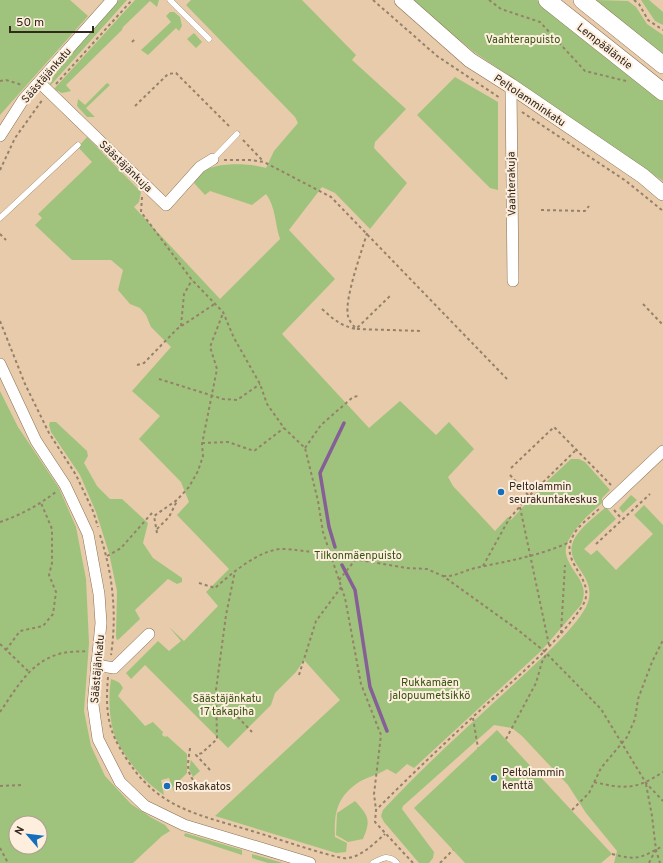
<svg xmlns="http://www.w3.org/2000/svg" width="663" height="863" font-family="Overpass,sans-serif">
<rect width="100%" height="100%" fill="#e7cbaa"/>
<path fill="#9fc37d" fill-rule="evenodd" d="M0,0h70l18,16 -88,99z
M119,0h8l-77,86c0,-14 57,-72 69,-86z
M135,0h24l-2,7 -7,-6 -27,26 -1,3 -56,55 5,6 -9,2 -8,-4z
M191,0h111l54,55 -4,5 54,49 -31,33 -1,6 33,35 -37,46 -35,-36 -13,-6 -33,43 46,49 -53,55 87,94 31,-27 36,34 13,-13 25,27 -26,28 5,9 42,45 13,-14 3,3 29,-32 31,-29h8l6,3 25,28 -8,8v5c-12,10 -39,34 -36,51 5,21 25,27 15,51l-40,46 -127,117 -7,-4 -11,10 -9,-5c-9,6 -20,8 -28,13 -22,15 -25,30 -24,55l12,6 -1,9 -10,1 -121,-37 125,-116 -36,-40 -8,12 -21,21 -4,12 -43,43 -83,-83 -14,14 -5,-6 32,-32 11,10 12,-10 -12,-14 15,14 34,-35 -12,-14 23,-23 -52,-54 12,-13 -8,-20 -42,-43 21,-23 -28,-25 39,-44 -20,-20 -5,-12 -6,-7 -10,-4 -12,-14 5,-20 -12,-10h-39l-37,-35 7,-7 -4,-4 54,-52 -14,-15 9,-10 54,55 -2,10 -5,5 86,92 60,-60c-5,-14 -4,-32 -14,-45l-14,11 -42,-14 -5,4 -11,-12c3,-4 6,-9 10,-12 13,-9 47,-8 62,-3l8,-17 24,-28 -3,-6 -109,-112z
M411,0h126l126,100v81l-189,-129z
M596,0l32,1 8,6 11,17 16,11v22z
M641,0h8l14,12v13l-8,-4z
M170,12h4l6,5 2,9 -3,5 -3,-3 -28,27 -7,-5 30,-28 -5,-6z
M194,33l8,9 -6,6 -9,-9z
M455,77l43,25v88l-8,-2 -73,-73z
M107,83l3,2 -24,23 9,9h-8l-10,-11 1,-7 7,6z
M0,391l18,36 41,61 17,39 10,52 3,64 -5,68 7,35 14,30 26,28 21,14 13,7 5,6 -8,5 -29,27h-133zM16,823h24v24h-24z
M50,422h6l31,29 1,5 -4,7 13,23 13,13h12l26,24 -5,20 10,15 29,20v4l-5,2 -9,-5 -33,31 5,9 -21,20 -2,1 -1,-3 1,-46 -8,-38 -13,-41 -16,-37 -29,-43 -2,-7z
M631,495l6,5 -14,13 -4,-5z
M644,505l19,20v338h-49l3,-12 -31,-38 -18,-28 -46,-49 -10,-8 -18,-3 -91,81 -1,3 32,43 -1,6 -4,5h-10l-35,-41 -3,-6 2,-6c41,-44 86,-85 131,-126 20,-19 59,-53 72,-77 14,-29 -19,-41 -14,-62 4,-15 23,-28 34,-38l10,12 -32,30 7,6 6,-5 19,20 37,-36 -19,-19z
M111,679c6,2 9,3 12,9l-5,8 27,30 8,-4 10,10 -1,3 3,2 2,-1 20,18v19l-14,14 2,8 -6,-17 -8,2 3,15c-19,-12 -37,-34 -47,-54 -8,-17 -9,-43 -6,-62z
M497,730l115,124 -11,9h-136l-51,-55z
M191,760l9,11 -7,6 -4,-8z
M355,801c14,15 16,19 8,38l-15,3 -12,-7 1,-22z
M185,833l57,17v5l-58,-19z
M252,854l31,9h-15l-16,-5z"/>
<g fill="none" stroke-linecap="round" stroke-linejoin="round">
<path stroke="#855f96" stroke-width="3.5" d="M335,547l-6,-20 -9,-54 24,-50
M342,565l13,25 15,97 17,44"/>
<g stroke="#886f51" stroke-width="6">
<path id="lane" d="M170,0l39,39
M213,159l24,-25
M0,218l78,-73
M373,863c9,-5 16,-9 24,0"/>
</g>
<g stroke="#886f51" stroke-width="12">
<path id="street" d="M39,82l127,123 34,-38 13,-8
M511,86l2,195
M0,136l23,-36 89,-100
M0,364l36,77 29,44 23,49 11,60 2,29 -8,82 5,34 22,43 25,24 39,19 126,38
M608,503l55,-52
M96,665l18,3 35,-34"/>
</g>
<g stroke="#886f51" stroke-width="16">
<path id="secondary" d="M402,0l68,60 41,26 132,90 20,17"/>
</g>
<g stroke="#886f51" stroke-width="18">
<path id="primary" d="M547,0l116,92
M582,0l81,65"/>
</g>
<path stroke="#958169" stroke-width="2" stroke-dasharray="3 3" stroke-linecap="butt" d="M373,0l64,56 63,42
M489,0l12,9 39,13 45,49 41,10
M634,0l5,4 9,16 15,10
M132,42l3,-3
M0,81l6,-1 16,5
M56,84l76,-84
M135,106l33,-32 8,-1 55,55
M522,112l104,69 37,30
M243,140l20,21
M224,160h26l14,2 67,35 176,182
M0,170l15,-32 28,-39
M142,197l-1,15 51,68 31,32 11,26 26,46 7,20 17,24 21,20 13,53 5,31 22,66 16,86 20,51 -7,59 2,16
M541,210l44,1 4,-5
M367,233c-5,18 -23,66 -19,83 1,5 5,9 8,13l66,2
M0,234l6,6
M643,304l20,21
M322,309c11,10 19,17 34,20l34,-33
M0,321l25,63 24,49 27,42 17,36 5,16
M181,326l3,-32 8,-14
M137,365l7,-2 33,-34 39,-26
M159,379l64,20 14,1 23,-16
M202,443l26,-1 26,9 30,-23
M305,448l16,-23 32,-28 5,-1
M511,468l43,-41 57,58
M510,475l19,21 47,-46
M520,507l29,138
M614,510l8,9
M0,522c21,-7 39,-17 57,-31
M157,529l12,-12 8,-16
M157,533l-3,-17 23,-16 12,-13 9,-16 5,-15 -1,-12 15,-75 -7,-22 13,-34
M100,535c13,40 17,79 11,120
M596,544l54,-50
M330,555l77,13 20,1 16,7 75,54 26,21 57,58 45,74 17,18
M107,556l14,-8 31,-35
M483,566l26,-47 20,-23
M443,576c12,1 20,-5 32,-8 33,-7 64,-12 95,-26
M339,580l17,-21
M199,583l16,5c17,-15 47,-41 71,-39 17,1 25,5 43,1
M561,633l4,-68
M0,644l29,28
M6,650l14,-19 23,-5 10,-12 3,-22 -7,-17 3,-12v-34l-11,-26
M299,675l17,-54 26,-35
M108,677c-3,36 0,55 20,84 31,48 72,54 124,70 30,9 60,20 90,27 17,2 31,-14 43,-24
M216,708l19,6 17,18
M0,712c16,-23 30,-50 59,-58 9,-3 19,-2 28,-3
M473,718l5,30
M506,739l30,-56 6,-21 5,-9
M190,748c-2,17 -5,22 6,36
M210,770l-14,-15 6,-2 15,-14 -1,-49 10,-75 9,-44
M594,782c30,7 42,8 69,-10
M646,784l6,32 4,34 4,13
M0,786l23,-1
M572,810l17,-17 12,-25 26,-31 8,-18 3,-20 14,-37 11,-22
M0,848l8,15
M612,854c26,7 28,4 51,-8
M413,863l-38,-41 1,-12c37,-37 74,-72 112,-107 33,-29 68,-59 93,-95 20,-28 -24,-44 -8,-72 5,-11 18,-19 27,-28
M440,863l13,-13
M649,863l6,-12"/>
<use href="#lane" stroke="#fff" stroke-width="5.5"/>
<use href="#street" stroke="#fff" stroke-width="11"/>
<use href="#secondary" stroke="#fff" stroke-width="15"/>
<use href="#primary" stroke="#fff" stroke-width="17"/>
</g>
<g fill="#136fbc" stroke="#fdeede" stroke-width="1.5">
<circle cx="501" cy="492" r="4"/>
<circle cx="494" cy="778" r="4"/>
<circle cx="167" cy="786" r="4"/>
</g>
<g text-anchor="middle" stroke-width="4" stroke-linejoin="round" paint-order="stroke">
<g font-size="11" fill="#35520f" stroke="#fdeede">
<text x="523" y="43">Vaahterapuisto</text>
<text x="358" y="559">Tilkonmäenpuisto</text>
<text x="430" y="686">Rukkamäen<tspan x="430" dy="13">jalopuumetsikkö</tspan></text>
<text x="227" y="702">Säästäjänkatu<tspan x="227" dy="13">17 takapiha</tspan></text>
</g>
<g font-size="11" fill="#33281b" stroke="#fdeede">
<text transform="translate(605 46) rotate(38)" y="4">Lempääläntie</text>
<text transform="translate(46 75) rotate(-49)" y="4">Säästäjänkatu</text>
<text transform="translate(530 100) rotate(34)" y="4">Peltolamminkatu</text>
<text transform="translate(126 166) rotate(44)" y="4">Säästäjänkuja</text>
<text transform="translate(511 184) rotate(-91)" y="4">Vaahterakuja</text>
<text transform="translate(97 669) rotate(-85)" y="4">Säästäjänkatu</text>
</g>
<g font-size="11" fill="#33281b" stroke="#fdeede" text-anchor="start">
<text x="509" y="490">Peltolammin<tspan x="509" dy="13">seurakuntakeskus</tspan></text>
<text x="502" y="776">Peltolammin<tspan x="502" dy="13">kenttä</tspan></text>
<text x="175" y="790">Roskakatos</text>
</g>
</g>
<g transform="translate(28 835) rotate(298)"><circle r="19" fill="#fdeede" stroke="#ac9f90"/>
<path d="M0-3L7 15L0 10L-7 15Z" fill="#136fbc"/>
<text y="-6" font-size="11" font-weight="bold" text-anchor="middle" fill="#33281b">N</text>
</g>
<path d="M10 26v6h83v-6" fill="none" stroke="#33281b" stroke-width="2"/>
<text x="16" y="26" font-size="12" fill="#33281b" stroke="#fdeede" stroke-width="3" paint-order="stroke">50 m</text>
</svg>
